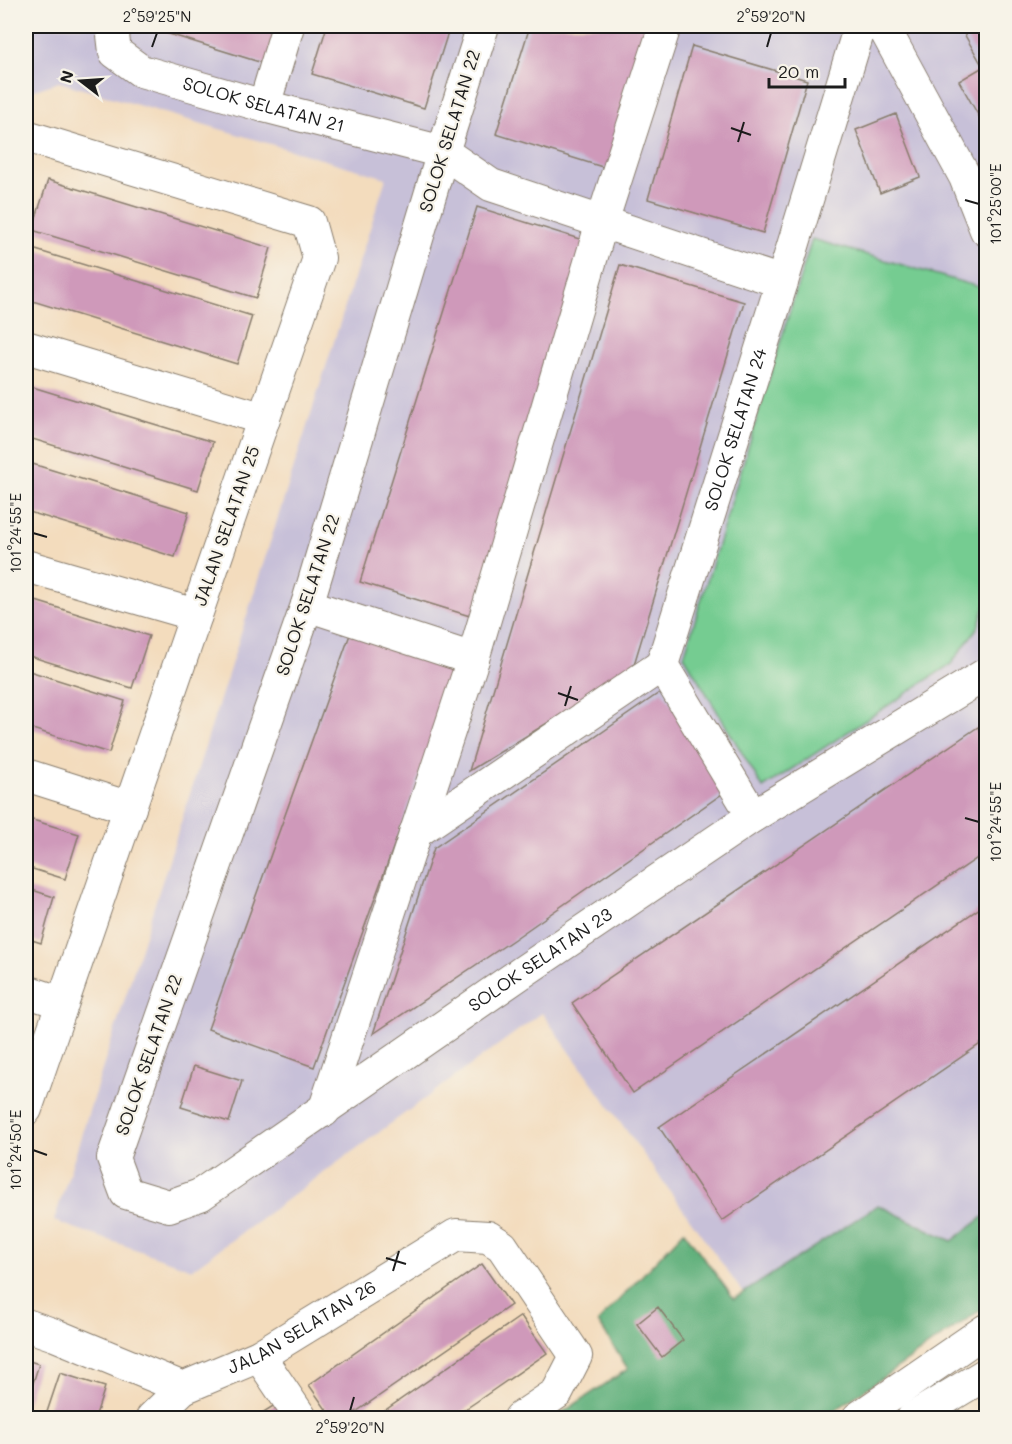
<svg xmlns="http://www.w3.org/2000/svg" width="1012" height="1444" font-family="Mali,sans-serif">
<rect width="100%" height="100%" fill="#f7f3e8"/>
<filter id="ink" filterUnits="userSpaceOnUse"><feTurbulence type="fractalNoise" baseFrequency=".0167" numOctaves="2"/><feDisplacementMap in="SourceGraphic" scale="12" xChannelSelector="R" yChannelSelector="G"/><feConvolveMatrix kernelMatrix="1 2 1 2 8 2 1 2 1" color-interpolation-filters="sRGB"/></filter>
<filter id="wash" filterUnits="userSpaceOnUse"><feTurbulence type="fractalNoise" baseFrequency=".008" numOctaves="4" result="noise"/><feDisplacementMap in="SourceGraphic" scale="24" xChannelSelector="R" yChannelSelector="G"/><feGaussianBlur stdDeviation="1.35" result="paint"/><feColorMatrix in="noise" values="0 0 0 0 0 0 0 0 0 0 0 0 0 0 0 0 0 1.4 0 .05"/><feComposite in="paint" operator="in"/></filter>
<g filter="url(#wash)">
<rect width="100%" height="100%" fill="#f3dcbd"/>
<path fill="#c7c0d8" d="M26,26h960v1280l-156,108 -288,-401 -350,256 -138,-48 332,-1043 -327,-96 -33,11z"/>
<path fill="#75cc91" stroke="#487456" stroke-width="1.5" d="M812,239l174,50v314l-8,24 -27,37 -188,124 -79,-132z"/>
<path fill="#60b07b" stroke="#3e664c" stroke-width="1.5" d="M878,1205l74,36 34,-26v91l-162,112h-270l74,-49 -30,-47 86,-91 50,68z"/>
<g id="blocks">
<path fill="#cf99ba" d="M157,26h124l-12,39 -113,-35z
M327,26h123l-26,82 -112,-34z
M530,26h124l-45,143 -113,-35z
M936,26h17l-12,7z
M971,26h15v103l-27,-48 24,-14 -21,-37z
M692,46l115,34 -44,153 -115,-34z
M896,114l24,63 -40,16 -24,-63z
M48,180l223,68 -15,50 -224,-68z
M477,207l112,35 -116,375 -113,-35z
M26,247l226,69 -15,48 -211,-65z
M620,265l124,37 -112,369 -163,100z
M26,385l187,57 -15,48 -172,-53z
M26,462l163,50 -14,45 -149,-46z
M26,598l123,38 -17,52 -106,-33z
M352,629l106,39 -144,399 -106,-38z
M26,670l99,31 -16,52 -83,-26z
M662,691l67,98 -216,151 -140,94 61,-186z
M978,727l8,13v112l-353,241 -61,-90z
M26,818l53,16 -14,45 -39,-12z
M26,888l28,9 -13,46 -15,-5z
M986,904v136l-264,181 -63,-94z
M194,1066l48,15 -13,41 -48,-15z
M482,1264l29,41 -164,113h-15l-23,-33z
M658,1307l25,33 -21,17 -25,-33z
M521,1316l26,37 -71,49 -24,16h-78z
M26,1360l13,4 -13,41z
M60,1373l45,14 -10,31h-50z
M289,1396l14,22h-49z"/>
</g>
</g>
<g filter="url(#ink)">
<use href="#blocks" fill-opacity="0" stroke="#887c6c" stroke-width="1.5"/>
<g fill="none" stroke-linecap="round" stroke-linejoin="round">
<g stroke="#887c6c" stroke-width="34">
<g id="minor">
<path id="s1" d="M116,26l-3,9 2,17 26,19 123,35 179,46 48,33 291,97"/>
<path id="s2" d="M483,26l-40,126 -136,453 -194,553 13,35 43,13 31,-11 321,-222 232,-157 233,-142"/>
<path d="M883,26l82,151 21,53"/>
<path d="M264,106l24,-80"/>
<path d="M26,136l283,86 10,36 -293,851"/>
<path d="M26,347l238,72"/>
<path d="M26,566l170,49"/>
<path d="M307,605l166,54"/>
<path d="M26,775l104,33"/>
<path id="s3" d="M753,816l-91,-151 120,-383 78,-256"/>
<path d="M415,833l247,-168"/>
<path d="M26,991l36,12"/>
<path d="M324,1111l149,-452 129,-437 63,-196"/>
<path id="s4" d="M26,1325l29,10 128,53 76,-32 197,-121 32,2 14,9 74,110 -19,37 -37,25"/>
<path d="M259,1356l42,62"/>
<path d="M152,1418l31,-30"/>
<path d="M858,1418l128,-88"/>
<path d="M913,1418l73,-44"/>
</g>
</g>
<use href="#minor" stroke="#fff" stroke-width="32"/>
</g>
</g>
<path fill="none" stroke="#1c1c1c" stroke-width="2" d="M152,47l5,-14M767,47l4,-14M731,128l20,7M738,142l6,-20M965,200l14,4M33,533l14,4M558,693l20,7M565,706l6,-20M965,818l14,4M33,1150l14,5M386,1258l20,6M393,1271l6,-20M350,1411l4,-14"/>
<g text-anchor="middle" stroke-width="4.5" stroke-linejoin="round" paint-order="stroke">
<g font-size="18" fill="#1c1c1c" stroke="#f7f3e8">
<text dy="6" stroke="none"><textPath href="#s1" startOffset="186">SOLOK SELATAN 21</textPath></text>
<text transform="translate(450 131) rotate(-73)" y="6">SOLOK SELATAN 22</text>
<text dy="6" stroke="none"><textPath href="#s3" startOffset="423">SOLOK SELATAN 24</textPath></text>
<text transform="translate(227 526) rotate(-71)" y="6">JALAN SELATAN 25</text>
<text transform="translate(308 595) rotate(-72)" y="6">SOLOK SELATAN 22</text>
<text dy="6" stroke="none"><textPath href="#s2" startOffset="1720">SOLOK SELATAN 23</textPath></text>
<text transform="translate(149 1055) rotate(-71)" y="6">SOLOK SELATAN 22</text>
<text dy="6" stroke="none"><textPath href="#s4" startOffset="303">JALAN SELATAN 26</textPath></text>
</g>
</g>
<rect width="1012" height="1444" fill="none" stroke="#f7f3e8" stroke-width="66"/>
<g transform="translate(81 81) rotate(287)" stroke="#f7f3e8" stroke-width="4.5" paint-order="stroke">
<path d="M0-4.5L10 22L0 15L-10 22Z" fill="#1c1c1c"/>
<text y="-9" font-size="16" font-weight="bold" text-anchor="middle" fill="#1c1c1c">N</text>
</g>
<path d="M769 78v9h76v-9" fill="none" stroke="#1c1c1c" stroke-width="3"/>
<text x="778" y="78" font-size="18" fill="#1c1c1c" stroke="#f7f3e8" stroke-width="4.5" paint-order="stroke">20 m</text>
<rect x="33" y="33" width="946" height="1378" fill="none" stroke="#1c1c1c" stroke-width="2"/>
<g font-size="15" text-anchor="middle" fill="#1c1c1c">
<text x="157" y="22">2°59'25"N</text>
<text x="771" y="22">2°59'20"N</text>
<text transform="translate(996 204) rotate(-90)" y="5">101°25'00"E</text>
<text transform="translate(16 533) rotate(-90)" y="5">101°24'55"E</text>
<text transform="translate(996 822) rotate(-90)" y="5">101°24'55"E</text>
<text transform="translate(16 1150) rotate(-90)" y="5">101°24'50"E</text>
<text x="350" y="1433">2°59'20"N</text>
</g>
</svg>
